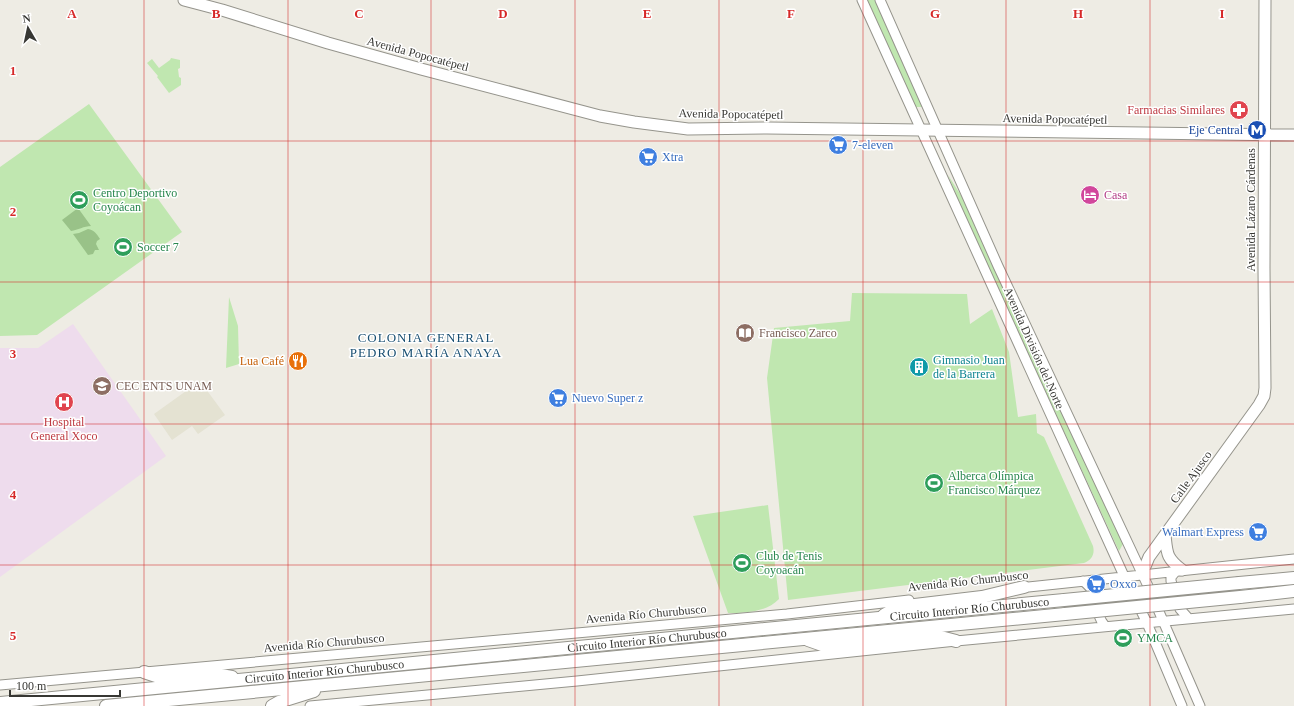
<svg xmlns="http://www.w3.org/2000/svg" width="1294" height="706" font-family="'Times New Roman',serif">
<rect width="100%" height="100%" fill="#eeece4"/>
<path fill="#e4e2d2" d="M200,381l25,34 -27,19 -6,-8 -20,14 -18,-26z"/>
<path fill="#eedced" d="M73,324l93,132 -166,121v-229h38z"/>
<path fill="#c0e7b0" d="M867,0h8l49,107h-9z
M171,58l9,2v8l-2,1 1,8 2,1v7l-12,8 -12,-16 1,-1 -11,-13 5,-4 7,9 11,-8z
M89,104l93,128 -145,103 -37,1v-169z
M948,175l14,22 161,347 -4,7 -156,-339z
M852,293l115,1 3,30 22,-15 17,43 9,65 18,-3 1,19 7,4 49,109c2,8 -1,14 -9,17l-296,37 -21,-222 7,-50 76,-7z
M229,297l9,29 1,38 -13,4z
M768,505l11,94c-12,13 -34,14 -51,14l-35,-97z"/>
<path fill="#99c288" d="M78,208l13,18c-7,0 -13,4 -20,5l-9,-11z
M88,229c6,1 9,5 12,10l-3,2 -1,3 3,6h-4l-2,4 -5,1 -15,-21 6,-1z"/>
<g fill="none" stroke-linecap="round" stroke-linejoin="round">
<g stroke="#95948c" stroke-width="11">
<path id="secondary" d="M862,0l262,576 23,47 35,83
M880,0l118,266 149,318 53,122
M1176,571l-5,6v4l9,28 9,10
M1083,581c20,15 8,28 22,45
M1019,588l275,-29
M0,685l787,-71 122,-14
M310,706l267,-25 379,-40 338,-32"/>
</g>
<g stroke="#95948c" stroke-width="13">
<path id="primary" d="M184,0l38,10 106,33 93,26 179,47 34,6 54,7 79,-1 527,7
M1165,535c2,18 1,23 17,35
M1142,574l7,-17 110,-152 5,-9 1,-8 -1,-120 1,-268"/>
</g>
<g stroke="#95948c" stroke-width="14">
<g id="motorway">
<path d="M1239,583l55,-5"/>
<path d="M1240,597l54,-6"/>
<path d="M884,615l14,-8 84,-10 42,-10"/>
<path d="M808,640l17,6 108,-11 23,6"/>
<path d="M144,672l15,5 50,-4 23,4"/>
<path id="s1" d="M0,703l1064,-103"/>
<path d="M106,706l959,-92"/>
<path d="M272,706l7,-4 35,-11"/>
</g>
</g>
<use href="#secondary" stroke="#fff" stroke-width="9"/>
<use href="#primary" stroke="#fff" stroke-width="11"/>
<use href="#motorway" stroke="#fff" stroke-width="12"/>
<g stroke="#95948c" stroke-width="14" stroke-linecap="butt">
<path id="motorway-bridge" d="M1064,600l175,-17
M1065,614l175,-17"/>
</g>
<use href="#motorway-bridge" stroke="#fff" stroke-width="12"/>
</g>
<path fill="none" stroke="#d62828" stroke-width="1" stroke-opacity="0.55" d="M144,0v706M288,0v706M431,0v706M575,0v706M719,0v706M863,0v706M1006,0v706M1150,0v706M0,141h1294M0,282h1294M0,424h1294M0,565h1294"/>
<defs>
<g id="pharmacy-disc" transform="scale(1)"><circle r="9.5" fill="#e0444e" stroke="#fff"/><path d="M-2-6h4v4h4v4h-4v4h-4v-4h-4v-4h4Z" fill="#fff"/></g>
<g id="metro-disc" transform="scale(1)"><circle r="9.5" fill="#1a4fb4" stroke="#fff"/><path d="M-5.5 5V-5H-3L0 0L3-5H5.5V5H3V-.5L0 4L-3-.5V5Z" fill="#fff"/></g>
<g id="supermarket-disc" transform="scale(1)"><circle r="9.5" fill="#3f7fe0" stroke="#fff"/><path d="M-6-5.5h2.5l.6 2H6L4.5 2H-2.5L-4.4-4H-6ZM-1.5 3.2a1.3 1.3 0 1 0 .1 0ZM3 3.2a1.3 1.3 0 1 0 .1 0Z" fill="#fff"/></g>
<g id="hotel-disc" transform="scale(1)"><circle r="9.5" fill="#d1479c" stroke="#fff"/><path d="M-6-4.5h1.5V1H6V5H4.5V3h-9V5H-6ZM-4 0a1.8 1.8 0 1 1 3.6 0ZM.5 0V-2.5h3Q6-2.5 6 0Z" fill="#fff"/></g>
<g id="stadium-disc" transform="scale(1)"><circle r="9.5" fill="#2e9e5b" stroke="#fff"/><path d="M0-5a6.5 5 0 1 0 0 10a6.5 5 0 1 0 0-10ZM-3.5-1.8h7v3.6h-7Z" fill="#fff"/></g>
<g id="library-disc" transform="scale(1)"><circle r="9.5" fill="#8d6e63" stroke="#fff"/><path d="M-6-4Q-3-5.5-.7-3.5V5Q-3 3-6 4ZM6-4Q3-5.5 .7-3.5V5Q3 3 6 4Z" fill="#fff"/></g>
<g id="restaurant-disc" transform="scale(1)"><circle r="9.5" fill="#e8710a" stroke="#fff"/><path d="M-5-6h1v4h1v-4h1v4h1v-4h1v5L-1.5 .5V6h-2V.5L-5-1ZM5-6V6H3V1.5H1.5Q1.5-4 5-6Z" fill="#fff"/></g>
<g id="building-disc" transform="scale(1)"><circle r="9.5" fill="#0f9aa8" stroke="#fff"/><path d="M-4-6H4V6H1V3H-1V6H-4ZM-2.5-4.3h1.7v1.8h-1.7ZM.8-4.3h1.7v1.8H.8ZM-2.5-1h1.7V.8h-1.7ZM.8-1h1.7V.8H.8Z" fill="#fff"/></g>
<g id="university-disc" transform="scale(1)"><circle r="9.5" fill="#8d6e63" stroke="#fff"/><path d="M0-5L7-2L0 1L-7-2ZM-4 1L0 2.5L4 1V4Q0 6-4 4Z" fill="#fff"/></g>
<g id="hospital-disc" transform="scale(1)"><circle r="9.5" fill="#e0444e" stroke="#fff"/><path d="M-5-5h3v3.5h4V-5h3V5h-3V1.5h-4V5h-3Z" fill="#fff"/></g>
</defs>
<g fill-rule="evenodd">
<use href="#pharmacy-disc" x="1239" y="110"/>
<use href="#metro-disc" x="1257" y="130"/>
<use href="#supermarket-disc" x="838" y="145"/>
<use href="#supermarket-disc" x="648" y="157"/>
<use href="#hotel-disc" x="1090" y="195"/>
<use href="#stadium-disc" x="79" y="200"/>
<use href="#stadium-disc" x="123" y="247"/>
<use href="#library-disc" x="745" y="333"/>
<use href="#restaurant-disc" x="298" y="361"/>
<use href="#building-disc" x="919" y="367"/>
<use href="#university-disc" x="102" y="386"/>
<use href="#supermarket-disc" x="558" y="398"/>
<use href="#hospital-disc" x="64" y="402"/>
<use href="#stadium-disc" x="934" y="483"/>
<use href="#supermarket-disc" x="1258" y="532"/>
<use href="#stadium-disc" x="742" y="563"/>
<use href="#supermarket-disc" x="1096" y="584"/>
<use href="#stadium-disc" x="1123" y="638"/>
</g>
<g text-anchor="middle" stroke-width="3" stroke-linejoin="round" paint-order="stroke">
<g font-size="12" fill="#373733" stroke="#fff">
<text transform="translate(418 54) rotate(15)" y="4">Avenida Popocatépetl</text>
<text transform="translate(731 114) rotate(1)" y="4">Avenida Popocatépetl</text>
<text transform="translate(1055 119) rotate(1)" y="4">Avenida Popocatépetl</text>
<text transform="translate(1251 210) rotate(-90)" y="4">Avenida Lázaro Cárdenas</text>
<text transform="translate(1034 348) rotate(66)" y="4">Avenida División del Norte</text>
<text transform="translate(1191 477) rotate(-54)" y="4">Calle Ajusco</text>
<text transform="translate(968 581) rotate(-6)" y="4">Avenida Río Churubusco</text>
<text dy="4" stroke="none"><textPath href="#s1" startOffset="974">Circuito Interior Río Churubusco</textPath></text>
<text transform="translate(646 614) rotate(-5)" y="4">Avenida Río Churubusco</text>
<text dy="4" stroke="none"><textPath href="#s1" startOffset="650">Circuito Interior Río Churubusco</textPath></text>
<text transform="translate(324 643) rotate(-5)" y="4">Avenida Río Churubusco</text>
<text dy="4" stroke="none"><textPath href="#s1" startOffset="326">Circuito Interior Río Churubusco</textPath></text>
</g>
<g font-size="12" fill="#be3a42" stroke="#fff" text-anchor="end">
<text x="1225" y="114">Farmacias Similares</text>
<text x="64" y="426" text-anchor="middle">Hospital<tspan x="64" dy="14">General Xoco</tspan></text>
</g>
<g font-size="12" fill="#164399" stroke="#fff" text-anchor="end">
<text x="1243" y="134">Eje Central</text>
</g>
<g font-size="12" fill="#366cbe" stroke="#fff" text-anchor="start">
<text x="852" y="149">7-eleven</text>
<text x="662" y="161">Xtra</text>
<text x="572" y="402">Nuevo Super z</text>
<text x="1244" y="536" text-anchor="end">Walmart Express</text>
<text x="1110" y="588">Oxxo</text>
</g>
<g font-size="12" fill="#27864d" stroke="#fff" text-anchor="start">
<text x="93" y="197">Centro Deportivo<tspan x="93" dy="14">Coyoácan</tspan></text>
<text x="137" y="251">Soccer 7</text>
<text x="948" y="480">Alberca Olímpica<tspan x="948" dy="14">Francisco Márquez</tspan></text>
<text x="756" y="560">Club de Tenis<tspan x="756" dy="14">Coyoacán</tspan></text>
<text x="1137" y="642">YMCA</text>
</g>
<g font-size="12" fill="#b23c85" stroke="#fff" text-anchor="start">
<text x="1104" y="199">Casa</text>
</g>
<g font-size="12" fill="#785e54" stroke="#fff" text-anchor="start">
<text x="759" y="337">Francisco Zarco</text>
<text x="116" y="390">CEC ENTS UNAM</text>
</g>
<g font-size="12" fill="#0d838f" stroke="#fff" text-anchor="start">
<text x="933" y="364">Gimnasio Juan<tspan x="933" dy="14">de la Barrera</tspan></text>
</g>
<g font-size="12" fill="#c56008" stroke="#fff" text-anchor="end">
<text x="284" y="365">Lua Café</text>
</g>
<g font-size="13" letter-spacing="1" fill="#184e71" stroke="#fff">
<text x="426" y="342">COLONIA GENERAL<tspan x="426" dy="15">PEDRO MARÍA ANAYA</tspan></text>
</g>
</g>
<g font-size="13" text-anchor="middle" font-weight="bold" fill="#d62828" stroke="#fff" stroke-width="3" stroke-linejoin="round" paint-order="stroke">
<text x="72" y="18">A</text>
<text x="216" y="18">B</text>
<text x="359" y="18">C</text>
<text x="503" y="18">D</text>
<text x="647" y="18">E</text>
<text x="791" y="18">F</text>
<text x="935" y="18">G</text>
<text x="1078" y="18">H</text>
<text x="1222" y="18">I</text>
<text x="13" y="75">1</text>
<text x="13" y="216">2</text>
<text x="13" y="358">3</text>
<text x="13" y="499">4</text>
<text x="13" y="640">5</text>
</g>
<g transform="translate(28 28) rotate(351)" stroke="#ffffff" stroke-width="3" paint-order="stroke">
<path d="M0-3L7 15L0 10L-7 15Z" fill="#373733"/>
<text y="-6" font-size="11" font-weight="bold" text-anchor="middle" fill="#373733">N</text>
</g>
<path d="M10 690v6h110v-6" fill="none" stroke="#373733" stroke-width="2"/>
<text x="16" y="690" font-size="12" fill="#373733" stroke="#ffffff" stroke-width="3" paint-order="stroke">100 m</text>
</svg>
